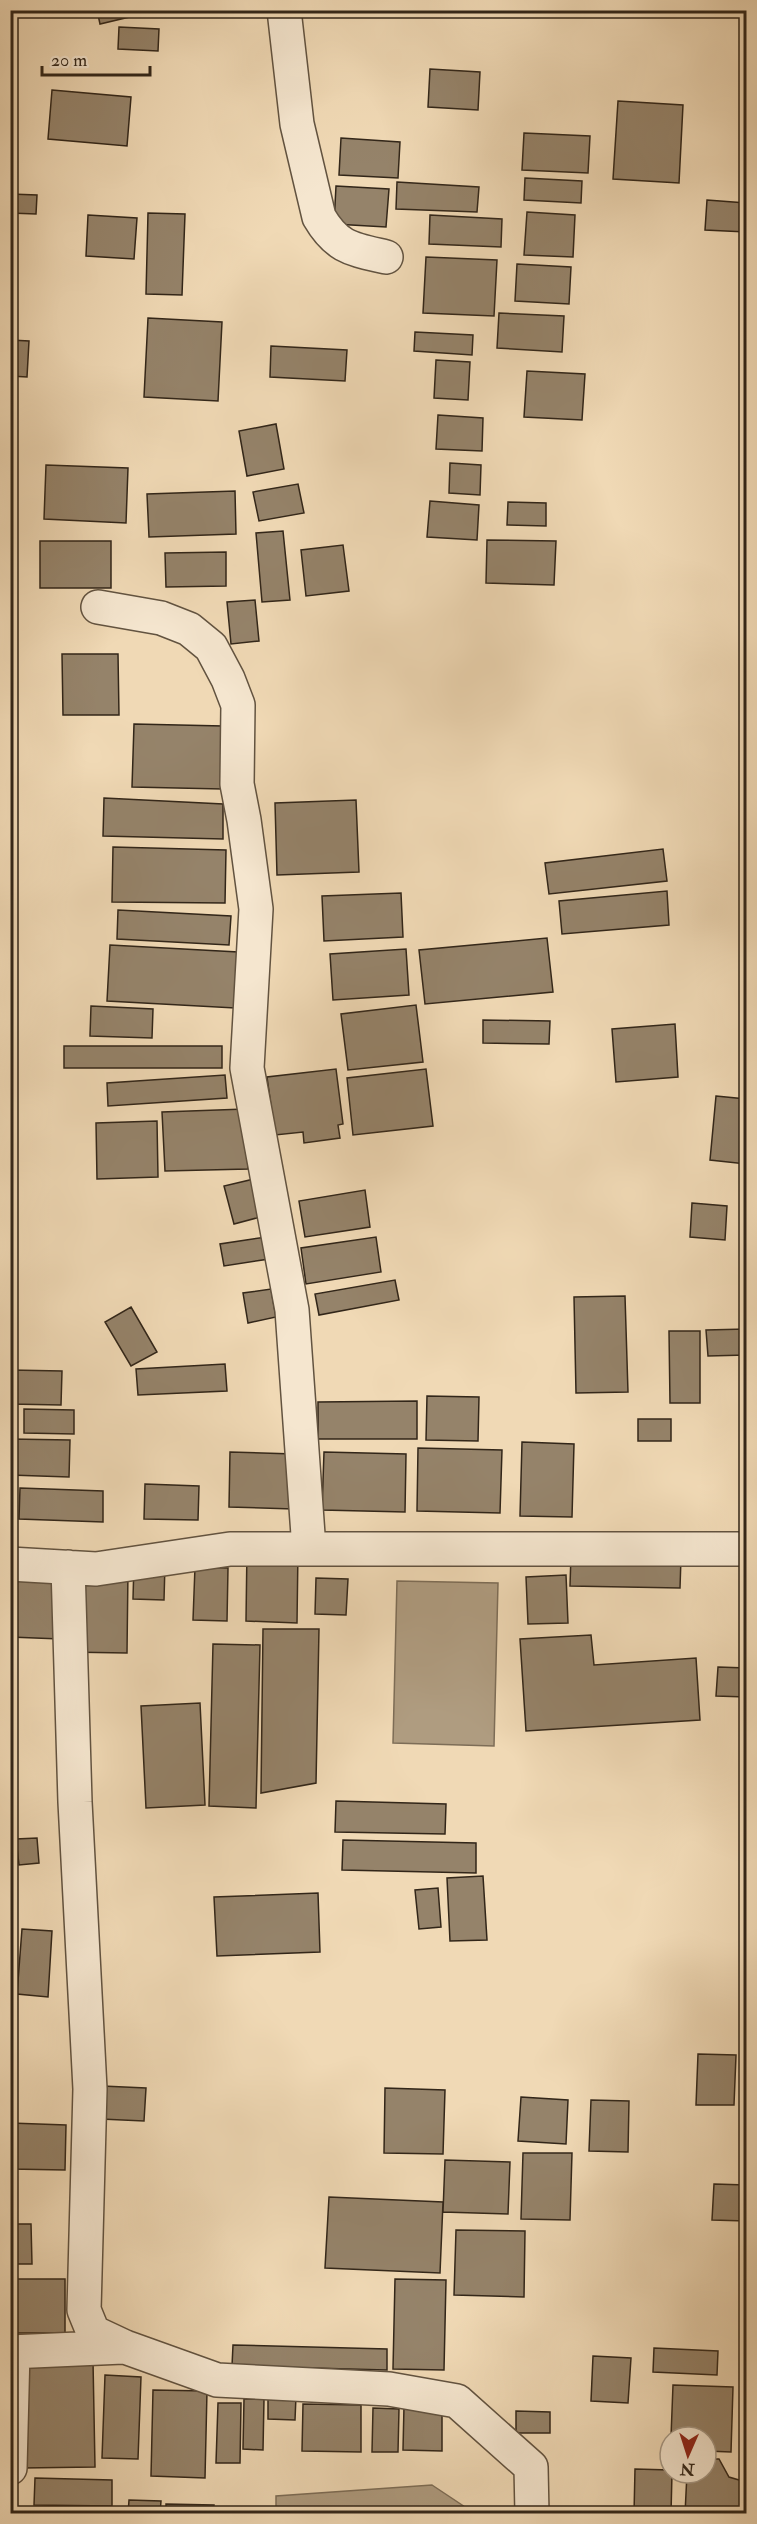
<svg xmlns="http://www.w3.org/2000/svg" width="757" height="2524" font-family="'IM FELL Double Pica',serif">
<rect width="100%" height="100%" fill="#f0d9b5"/>
<filter id="stains"><feTurbulence type="fractalNoise" baseFrequency=".00333" numOctaves="4"/><feColorMatrix values="0 0 0 0 .2 0 0 0 0 .09 0 0 0 0 .02 0 0 0 .5 -.17"/></filter>
<radialGradient id="worn" r=".72"><stop offset=".6" stop-color="#630" stop-opacity="0"/><stop offset="1" stop-color="#630" stop-opacity=".3"/></radialGradient>
<path fill="#af9c80" stroke="#7d6d57" stroke-width="1.5" d="M397,1581l101,2 -4,163 -101,-3z
M432,2485l42,28h-198v-17z"/>
<path fill="#95836a" stroke="#322619" stroke-width="1.5" d="M97,10h62l-59,14z
M119,27l40,2 -1,22 -40,-2z
M430,69l50,3 -2,38 -50,-3z
M52,90l79,7 -4,49 -79,-7z
M618,101l65,4 -4,78 -66,-4z
M524,133l66,3 -2,37 -66,-3z
M341,138l59,4 -2,36 -59,-3z
M10,147h3l-2,38h-1z
M525,178l57,3 -1,22 -57,-3z
M397,182l82,5 -2,25 -81,-3z
M336,186l53,3 -3,38 -52,-3z
M10,194l27,1 -1,19 -26,-1z
M707,200l39,3v29l-41,-2z
M527,212l48,3 -2,42 -49,-2z
M148,213l37,1 -3,81 -36,-1z
M88,215l49,3 -3,41 -48,-3z
M430,215l72,4 -1,28 -72,-3z
M426,257l71,3 -3,56 -71,-3z
M517,264l54,3 -2,37 -54,-3z
M10,282h5l-2,43h-3z
M499,313l65,3 -2,36 -65,-4z
M148,318l74,4 -4,79 -74,-4z
M415,332l58,3 -1,20 -58,-4z
M10,340l19,1 -2,36 -17,-1z
M271,346l76,4 -2,31 -75,-4z
M436,360l34,2 -2,38 -34,-2z
M527,371l58,3 -3,46 -58,-3z
M438,415l45,3 -1,33 -46,-2z
M276,424l8,45 -37,7 -8,-45z
M450,463l31,2 -1,30 -31,-2z
M46,465l82,3 -2,55 -82,-4z
M298,484l6,29 -45,8 -6,-29z
M235,491l1,43 -87,3 -2,-43z
M430,501l49,4 -2,35 -50,-3z
M508,502l38,1v23l-39,-1z
M283,531l7,69 -28,2 -6,-69z
M487,540l69,1 -2,44 -68,-2z
M40,541h71v47h-71z
M343,545l6,46 -43,5 -5,-46z
M226,552v34l-60,1 -1,-34z
M255,600l4,41 -28,3 -4,-42z
M62,654h56l1,61h-56z
M134,724l89,2 -1,63 -90,-2z
M104,798l119,6v35l-120,-3z
M356,800l3,72 -82,3 -2,-72z
M113,847l113,3 -1,53 -113,-1z
M663,849l4,32 -118,13 -4,-31z
M667,891l2,34 -107,9 -3,-33z
M401,893l2,44 -79,4 -2,-45z
M118,910l113,6 -2,29 -112,-6z
M547,938l6,54 -128,12 -6,-54z
M110,945l128,7 -3,56 -128,-7z
M406,949l3,46 -76,5 -3,-46z
M416,1005l7,57 -75,8 -7,-56z
M91,1006l62,3 -1,29 -62,-2z
M483,1020l67,1 -1,23 -66,-1z
M675,1024l3,53 -62,5 -4,-53z
M10,1031h3l-3,58z
M64,1046h158v22h-158z
M336,1069l7,55 -5,1 2,13 -36,5 -1,-11 -28,3 -8,-58z
M426,1069l7,57 -80,9 -6,-57z
M225,1075l2,23 -119,8 -1,-23z
M716,1096l30,3v65l-36,-4z
M245,1109l3,60 -83,2 -3,-59z
M157,1121l1,56 -61,2 -1,-56z
M254,1179l10,37 -30,8 -10,-38z
M365,1190l5,37 -65,10 -6,-36z
M692,1203l35,3 -2,34 -35,-3z
M266,1237l3,22 -45,7 -4,-22z
M376,1237l5,35 -75,12 -5,-36z
M395,1280l4,20 -80,15 -4,-21z
M271,1289l5,28 -28,6 -5,-30z
M625,1296l3,96 -52,1 -2,-96z
M131,1307l26,45 -26,14 -26,-44z
M746,1329v26l-38,1 -2,-26z
M669,1331h31v72h-30z
M225,1364l2,27 -89,4 -2,-26z
M10,1370l52,1 -1,34 -51,-1z
M427,1396l52,1 -1,44 -52,-1z
M417,1401v38h-99v-37z
M24,1409l50,1v24l-50,-1z
M638,1419h33v22h-33z
M10,1439l60,1 -1,37 -59,-2z
M522,1442l52,2 -2,73 -52,-1z
M418,1448l84,2 -2,63 -83,-2z
M230,1452l64,2 -1,55 -64,-2z
M324,1452l82,2 -1,58 -83,-2z
M145,1484l54,2 -1,34 -54,-1z
M20,1488l83,3v31l-84,-3z
M247,1548l51,2 -1,73 -51,-2z
M571,1555l110,3 -1,30 -110,-2z
M134,1563l31,1 -1,36 -31,-1z
M195,1567l33,1 -1,53 -34,-1z
M67,1569l61,1 -1,83 -61,-1z
M566,1575l2,48 -40,1 -2,-47z
M10,1577l53,3 -3,59 -50,-2z
M316,1578l32,1 -2,36 -31,-1z
M263,1629h56l-3,154 -55,10z
M591,1635l3,30 102,-7 4,62 -174,11 -6,-92z
M213,1644l47,1 -4,163 -47,-2z
M718,1667l28,1v29l-30,-1z
M200,1703l5,102 -59,3 -5,-102z
M336,1801l110,3 -1,30 -110,-2z
M37,1838l2,25 -20,2 -3,-26z
M343,1840l133,3v30l-134,-3z
M483,1876l4,64 -37,1 -3,-63z
M438,1888l3,39 -22,2 -4,-39z
M318,1893l2,59 -103,4 -3,-59z
M22,1929l30,2 -4,66 -31,-3z
M10,1956h3l1,35h-4z
M745,1978h1v30l-2,-1z
M698,2054l38,1 -2,50h-38z
M80,2085l66,3 -2,33 -65,-3z
M385,2088l60,2 -2,64 -59,-1z
M521,2097l47,3 -2,44 -48,-3z
M591,2100l38,1 -1,51 -39,-1z
M10,2123l56,2 -1,45 -55,-1z
M523,2153h49l-2,67 -49,-1z
M445,2160l65,2 -2,52 -65,-2z
M714,2184l32,1v36l-34,-1z
M329,2197l114,5 -3,71 -115,-5z
M10,2224h21l1,40h-22z
M456,2230l69,1 -1,66 -70,-2z
M10,2279h55v54h-55z
M395,2279l51,1 -2,90 -51,-1z
M233,2345l154,4v21l-155,-4z
M654,2348l64,3 -1,24 -64,-3z
M593,2356l38,2 -3,45 -37,-2z
M93,2361l2,106 -73,1 -2,-106z
M105,2375l36,2 -3,82 -36,-1z
M673,2385l60,2 -2,65 -25,-1v-14h-35z
M153,2390l54,1 -2,87 -54,-2z
M268,2395l28,1 -1,24 -27,-1z
M244,2399h20l-1,51 -20,-1z
M218,2403h23l-1,60h-24z
M303,2404l58,1v47l-59,-1z
M404,2406l38,1v44l-39,-1z
M373,2408l26,1 -1,43h-26z
M516,2411l34,1v21h-34z
M706,2459h13l10,18 17,5 -2,14 2,5v13h-61l2,-41h19z
M635,2469l35,1v3h2l-1,41h-37z
M35,2478l77,2v26l-78,-1z
M129,2500l32,1 -1,13h-32z
M166,2504l48,1 -1,9h-47z"/>
<g fill="none" stroke-linecap="round" stroke-linejoin="round">
<g stroke="#625340" stroke-width="36">
<path id="street" d="M284,10l13,114 22,93c18,31 33,32 67,40
M98,607l63,11 28,11 22,18 17,32 10,26 -1,79 7,36 12,89 -9,159 45,242 17,239
M10,1564l86,5 134,-20h516
M68,1567l7,235 15,287 -6,221 9,22 32,15 92,33 172,9 68,12 74,66 1,47
M10,2352l113,-5
M10,2468l3,-117"/>
</g>
<use href="#street" stroke="#f5e6cf" stroke-width="33"/>
</g>
<rect width="757" height="2524" fill="none" stroke="#f0d9b5" stroke-width="36"/>
<rect x="12" y="12" width="733" height="2500" fill="none" stroke="#322619" stroke-width="3"/>
<rect x="18" y="18" width="721" height="2488" fill="none" stroke="#322619" stroke-width="1.5"/>
<g transform="translate(688 2455) rotate(183)"><circle r="28" fill="#f5e6cf" stroke="#a79986" stroke-width="1.5"/>
<path d="M0-4.5L10 22L0 15L-10 22Z" fill="#8f2418"/>
<text y="-9" font-size="16" font-weight="bold" text-anchor="middle" fill="#322619">N</text>
</g>
<path d="M42 66v9h108v-9" fill="none" stroke="#322619" stroke-width="3"/>
<text x="51" y="66" font-size="18" fill="#322619" stroke="#f5e6cf" stroke-width="4.5" paint-order="stroke">20 m</text>
<rect width="100%" height="100%" filter="url(#stains)"/>
<rect width="100%" height="100%" fill="url(#worn)"/>
</svg>
